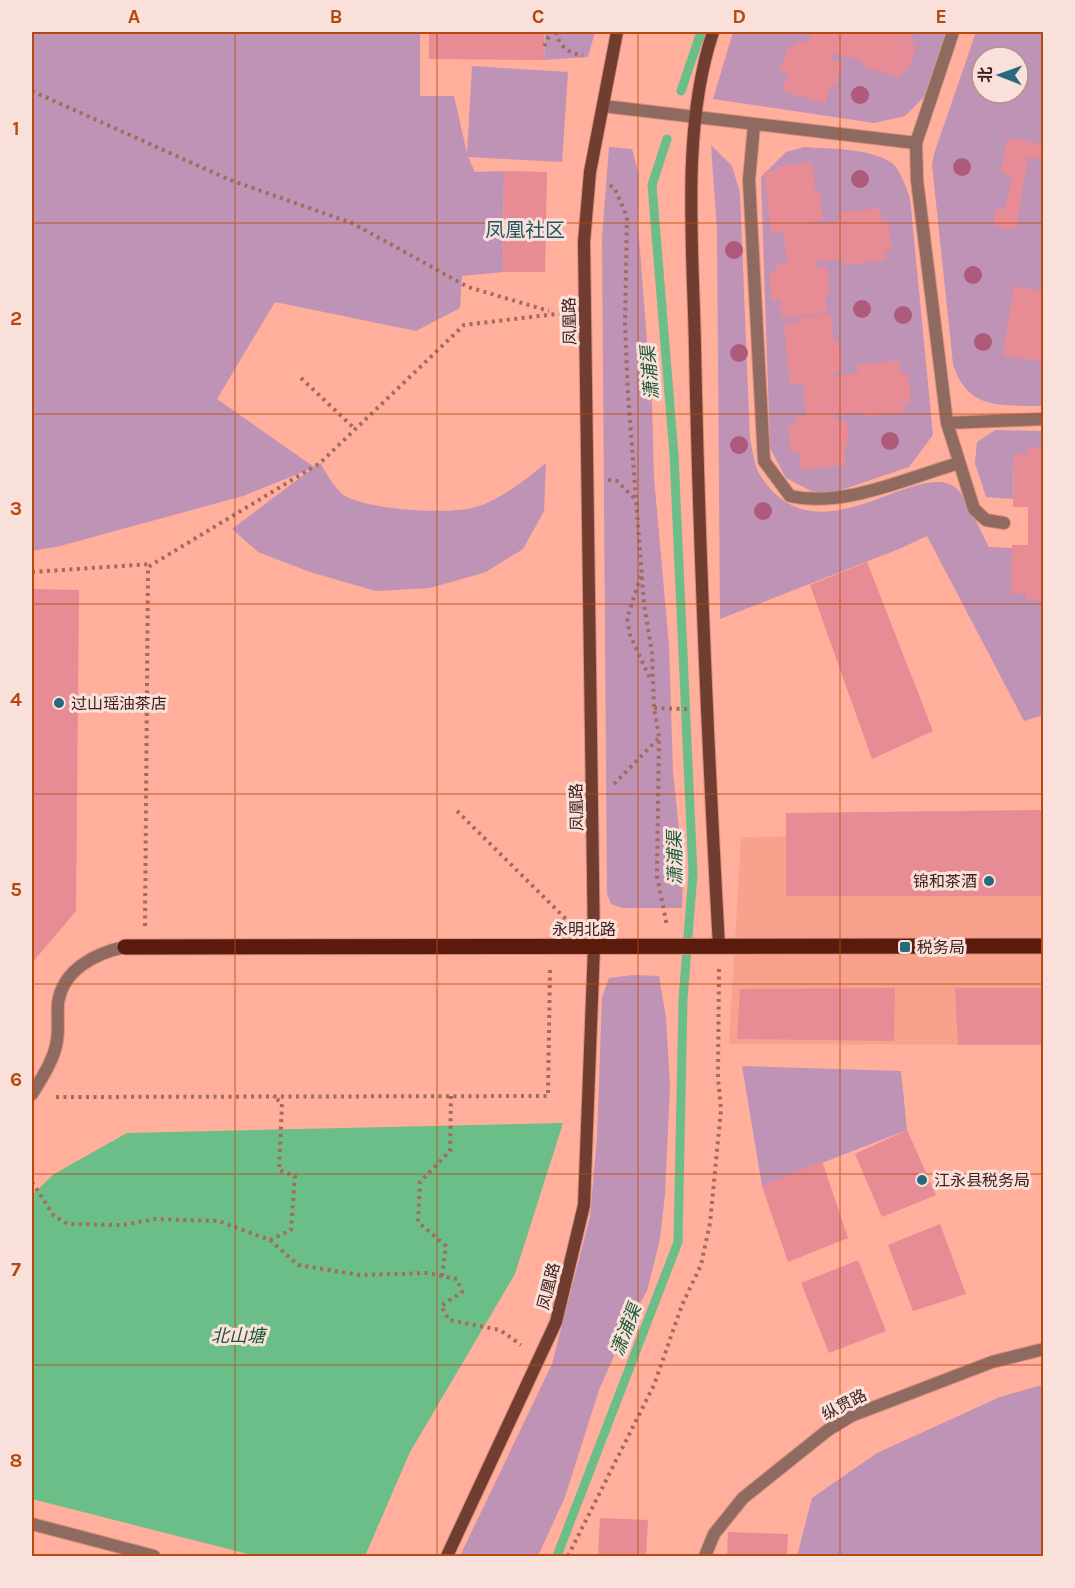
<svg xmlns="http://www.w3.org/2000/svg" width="1075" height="1588" font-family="Karla,'Noto Sans SC',sans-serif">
<rect width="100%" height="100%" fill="#ffaf9c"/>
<path fill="#f8a28e" d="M1043,835v210l-314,-1 12,-207z"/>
<path fill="#be93b5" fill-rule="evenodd" d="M32,32h388v64h34l13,57 5,-87 96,6 -6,90 -94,-5 7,15 29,-1 -1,101 -41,4 -2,32 -44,23 -141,-29 -58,97 97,68 6,-4c6,9 15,27 25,33 25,14 104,19 131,11 26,-8 50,-28 70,-44l-2,48 -21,38 -37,23 -56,16 -54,3 -66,-19 -52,-20 -26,-23 81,-61 -70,28 -183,50 -28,5z
M545,32h50l-7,25 -44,3z
M733,32h215l-23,64 -20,20 -31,7 -161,-24z
M976,32h67v374c-41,-1 -76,5 -90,-42l-21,-199 2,-11zM982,57h36v36h-36z
M711,145l21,21 8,27 10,247c3,10 4,26 10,35 58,93 163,-25 199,16 9,11 22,42 30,56l23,1v46h14v6h17v115l-19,6 -97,-185 -28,13 -179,70 -3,-388z
M609,147l23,2 7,27 -1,49 14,181 2,71 15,169 4,125 10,97 -1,40h-60l-11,-4 -4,-10 -5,-657z
M804,147c23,2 70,1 89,17 8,7 13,24 17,34l23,237 -24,32 -80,27 -18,-3 -25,-13 -16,-30 -9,-271 25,-25z
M995,430l48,1v16h-14v7h-15l-1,45 -27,-2 -11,-34 2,-21z
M633,975l26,1 7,42 4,68 -5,108 -5,45 -13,52 -18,31 -30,68 -34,107 -27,59h-78l92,-192 38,-147 7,-79 5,-140 7,-20z
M742,1066l159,5 6,59 -145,56z
M1042,1385l1,171h-246l15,-58 65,-45 123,-56z"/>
<path fill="#6cbe89" d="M563,1123l-48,151 -105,178 -45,104 -117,-2 -216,-55v-304l22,-21 73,-41z"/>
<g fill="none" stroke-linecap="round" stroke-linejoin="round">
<path stroke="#6cbe89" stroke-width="9" d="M681,91l20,-59
M557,1556l121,-314 5,-243 10,-125 -19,-419 -22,-270 15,-46"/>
</g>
<path fill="#e78b94" d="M429,32h115v28l-115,-1z
M811,32h102l-3,11 6,2 -8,26 -6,-2 -2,9 -39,-12 1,-5 -28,-8 -2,7 11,3 -7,24 -5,-2 -6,19 -42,-13 5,-18 -8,-2 8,-26 7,2 3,-7 10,3z
M1007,138l37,6v16l-16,-3 -12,73 -23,-4 3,-18 9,2 7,-35 -11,-2z
M812,162l3,28 4,-1 4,31 -10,1 1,3 25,-3 -1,-8 42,-5 2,14 6,-1 4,30h-7l1,9 -42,5 -1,-6 -28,3 1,6 11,-1 3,26 -5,1 2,19 -45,5 -2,-19 -8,2 -3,-28 8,-1 -1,-7 11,-2 -4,-31 -12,1 -7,-61 15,-2v-4z
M504,171l43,1 -2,100h-42z
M1014,286l30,5v71l-41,-7z
M831,314l3,28 5,-1 3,30 -9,2v3l25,-3 -1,-8 42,-5 2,13h7l3,29 -6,1v9l-42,5 -1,-5 -27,2v7l12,-1 2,25 -5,1 2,19 -45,5 -2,-18h-8l-3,-27 8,-1v-7l10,-1 -3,-32 -13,1 -6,-61 15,-2 -1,-4z
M1029,447h15v153h-18v-6h-15l1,-49h16v-38h-15l1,-53h15z
M867,562l66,169 -61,28 -62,-174z
M32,589l47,1 -3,321 -44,52z
M1044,810v86h-258v-83z
M895,988l-1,53 -157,-2 3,-50z
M955,988h89v57h-86z
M907,1130l29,65 -54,22 -27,-63z
M822,1161l26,77 -60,24 -26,-76z
M940,1224l26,70 -53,17 -25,-66z
M858,1260l28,71 -57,22 -28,-70z
M600,1518l48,2 -2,36h-48z
M728,1532l60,2 -1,22h-60z"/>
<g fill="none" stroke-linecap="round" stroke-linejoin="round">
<g stroke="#d59080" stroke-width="14">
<path id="lane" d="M953,32l-37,111 1,37 30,243 97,-4
M754,125l-5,55 15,281 26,35c54,12 117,-18 169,-33
M947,423l27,86 12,11 18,3"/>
</g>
<g stroke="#d59080" stroke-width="14">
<path id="street" d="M603,106l313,37
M32,1094c10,-16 23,-36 25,-54 2,-12 0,-25 1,-37 5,-34 38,-50 67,-56
M32,1524l122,32
M705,1556l9,-22 29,-36 85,-68 23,-14 141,-54 52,-13"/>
</g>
<g stroke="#d59080" stroke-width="14">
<path id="secondary" d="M713,32c-32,96 -20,215 -18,316 4,200 13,400 24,599
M447,1556l109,-234 28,-117 10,-258 -10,-705 6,-70 27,-140"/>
</g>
<g stroke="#d59080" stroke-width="17">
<path id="primary" d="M125,947l919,-1"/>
</g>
<path stroke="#a36b5e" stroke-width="4" stroke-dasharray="3 4.5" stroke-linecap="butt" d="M556,32c2,13 14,23 27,23
M544,46l7,-14
M32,91l198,89 122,43 116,64 81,24
M610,185l5,4 12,28 -2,107 3,70 16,210 8,49 2,55 5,29 -2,139 10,50
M301,378l54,51
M608,480l9,1 20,20
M32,572l119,-8
M641,576l-14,42 3,17 21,46
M654,708l34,1
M614,784l45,-46
M457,811l113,112
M145,926l3,-359 172,-104 144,-138 100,-12
M56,1097l492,-1 2,-128
M32,1182l22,34 14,8 55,1 32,-6 63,2 52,19 28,25 62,10 67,-2 30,6 5,13 -21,14 8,14 51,10 21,15
M270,1240l21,-10 4,-54 -16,-6 3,-67 -9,-7
M442,1276l4,-30 -28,-24 2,-40 30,-31 1,-55
M568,1556l86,-171 28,-80 19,-40 9,-42 11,-113 -3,-32 1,-111"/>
<use href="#lane" stroke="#8f6a61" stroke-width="12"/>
<use href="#street" stroke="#8f6a61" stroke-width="12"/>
<use href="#secondary" stroke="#723d31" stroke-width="12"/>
<use href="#primary" stroke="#5a1b0d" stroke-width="15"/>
</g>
<g fill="#ae5b7b">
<circle cx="860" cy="95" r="9"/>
<circle cx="962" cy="167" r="9"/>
<circle cx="860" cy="179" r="9"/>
<circle cx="734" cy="250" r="9"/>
<circle cx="973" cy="275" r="9"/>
<circle cx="862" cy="309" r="9"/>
<circle cx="903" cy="315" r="9"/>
<circle cx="983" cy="342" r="9"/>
<circle cx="739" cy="353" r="9"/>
<circle cx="890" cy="441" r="9"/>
<circle cx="739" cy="445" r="9"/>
<circle cx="763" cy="511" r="9"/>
</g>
<path fill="none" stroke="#b64810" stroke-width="1.5" stroke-opacity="0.55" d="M235,32v1524M437,32v1524M638,32v1524M840,32v1524M32,223h1012M32,414h1012M32,604h1012M32,794h1012M32,984h1012M32,1174h1012M32,1365h1012"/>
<g fill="#256b7a" stroke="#fae0da" stroke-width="2">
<circle cx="59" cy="703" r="6"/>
<circle cx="989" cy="881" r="6"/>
<rect x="899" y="941" width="12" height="12" rx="3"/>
<circle cx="922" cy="1180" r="6"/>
</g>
<g text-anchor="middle" stroke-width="6" stroke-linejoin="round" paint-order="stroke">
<g font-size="16" fill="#40221b" stroke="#fae0da">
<text transform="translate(569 321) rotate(-91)" y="6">凤凰路</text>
<text transform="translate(576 807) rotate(-91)" y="6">凤凰路</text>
<text x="584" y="935">永明北路</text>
<text transform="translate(548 1286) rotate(-76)" y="6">凤凰路</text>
<text transform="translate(844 1404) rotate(-27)" y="6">纵贯路</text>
</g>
<g font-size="16" fill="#40221b" stroke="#fae0da" text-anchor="start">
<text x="71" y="709">过山瑶油茶店</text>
<text x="977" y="887" text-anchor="end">锦和茶酒</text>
<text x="917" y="953">税务局</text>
<text x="934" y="1186">江永县税务局</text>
</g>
<g font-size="18" font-style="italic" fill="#1c5835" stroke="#fae0da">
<text transform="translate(650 373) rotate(-95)" y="6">潇浦渠</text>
<text transform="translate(675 858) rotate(-91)" y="6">潇浦渠</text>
<text transform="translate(626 1330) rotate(-69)" y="6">潇浦渠</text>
<text x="238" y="1342">北山塘</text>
</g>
<g font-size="20" fill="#215864" stroke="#fae0da">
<text x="525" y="237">凤凰社区</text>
</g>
</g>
<rect width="1075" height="1588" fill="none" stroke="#fae0da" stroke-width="66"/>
<g transform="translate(1000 75) rotate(271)"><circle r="28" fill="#fae0da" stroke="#b0948e" stroke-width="1.5"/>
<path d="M0-4.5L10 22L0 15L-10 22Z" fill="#256b7a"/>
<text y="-9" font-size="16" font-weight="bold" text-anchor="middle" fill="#40221b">北</text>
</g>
<rect x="33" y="33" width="1009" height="1522" fill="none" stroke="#b64810" stroke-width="2"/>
<g font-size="20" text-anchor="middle" font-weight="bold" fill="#b64810">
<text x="134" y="23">A</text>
<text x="336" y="23">B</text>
<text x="538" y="23">C</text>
<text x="739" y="23">D</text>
<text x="941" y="23">E</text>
<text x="16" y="135">1</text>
<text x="16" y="325">2</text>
<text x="16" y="515">3</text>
<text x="16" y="706">4</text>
<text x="16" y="896">5</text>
<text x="16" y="1086">6</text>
<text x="16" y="1276">7</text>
<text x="16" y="1467">8</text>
</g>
</svg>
